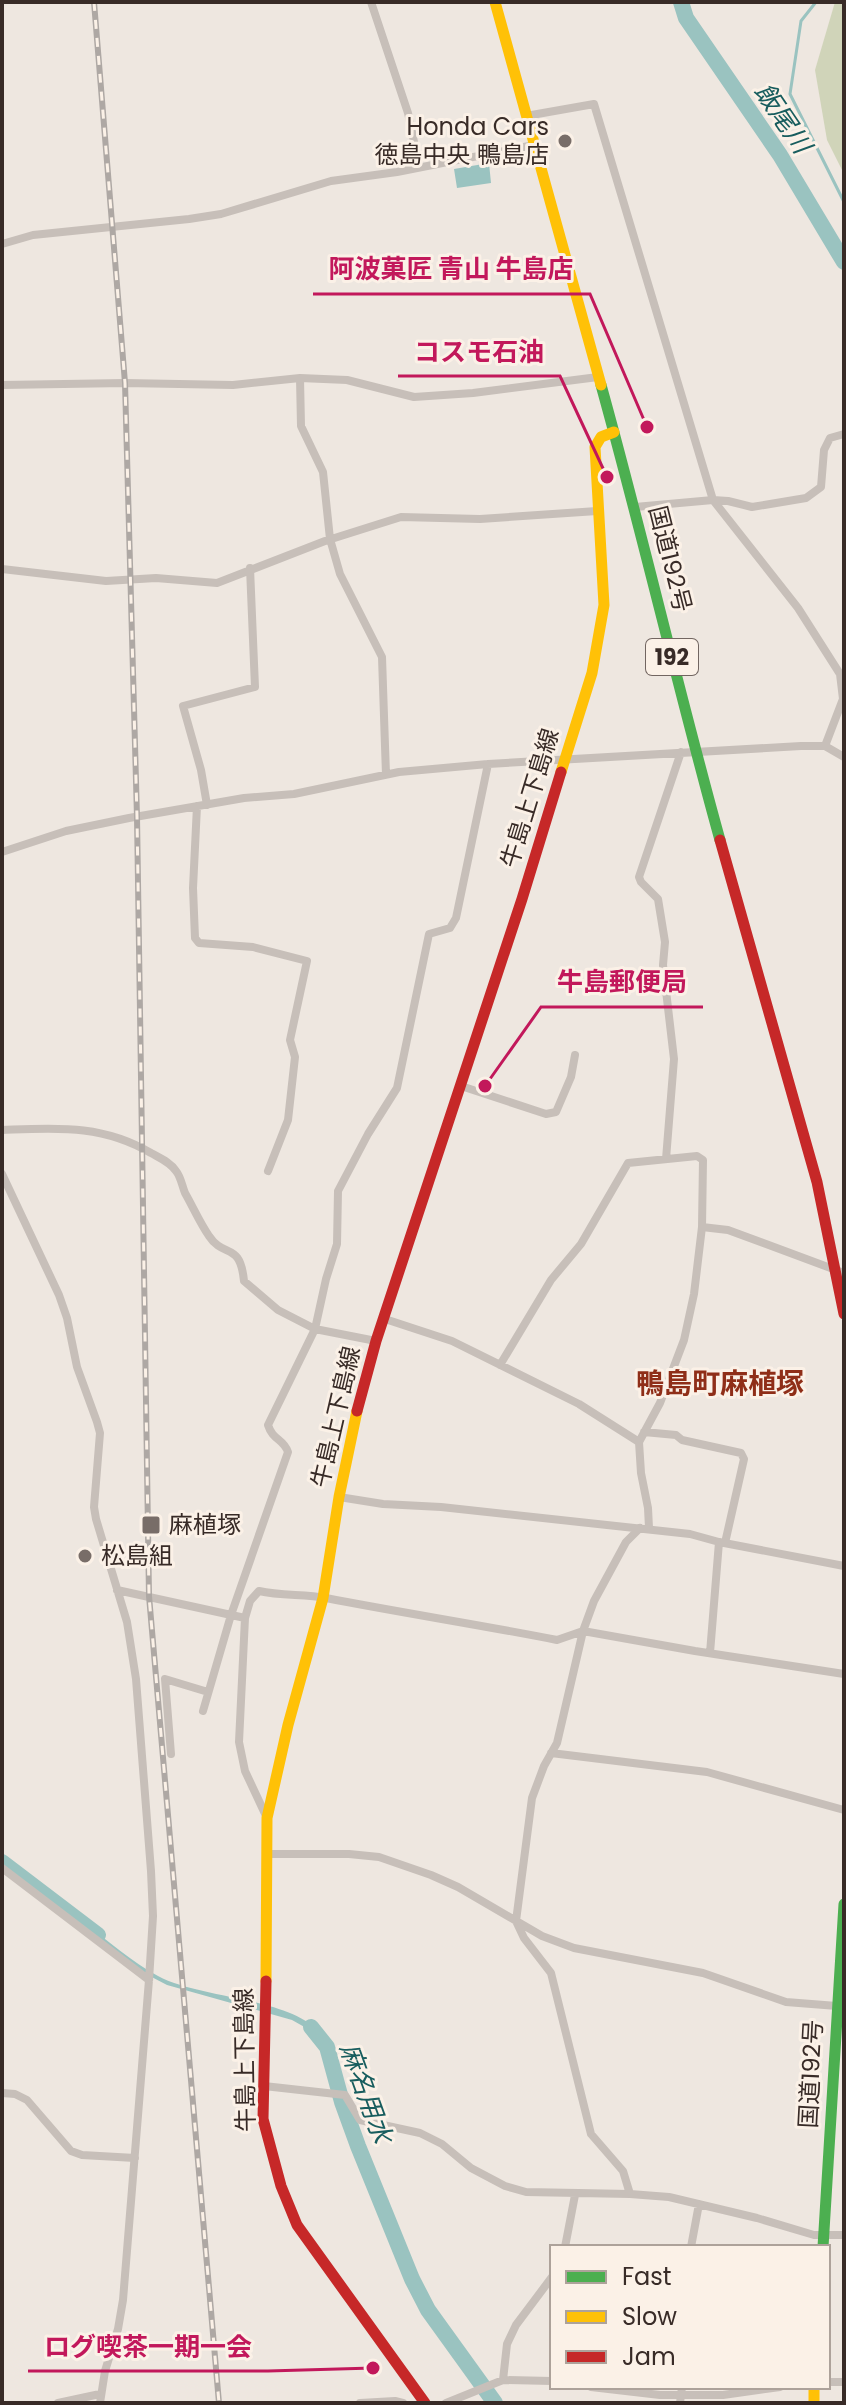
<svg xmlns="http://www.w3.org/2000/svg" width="846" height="2405" font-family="Poppins,'Noto Sans JP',sans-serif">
<rect width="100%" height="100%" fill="#eee7e0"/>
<path fill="#d0d4b9" d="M835,2h9v172l-17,-34 -12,-70z"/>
<path fill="#9ac3c0" d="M489,163l2,20 -34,5 -3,-19z
M83,1922c24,18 49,40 75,54 45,24 132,20 166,60l-1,10 -15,-17 -16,-9 -125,-35 -23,-12 -63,-48z"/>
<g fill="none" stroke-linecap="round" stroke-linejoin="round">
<path stroke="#9ac3c0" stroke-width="3" d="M816,2l-15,19 -11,73 54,108"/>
<path stroke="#9ac3c0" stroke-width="16" d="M681,2l5,16 94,137 64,107
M2,1862l96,73
M311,2027l16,20 15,55 16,44 54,133 16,31 67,93"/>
<path stroke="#c7bfb9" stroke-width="8" d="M371,2l37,111 11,53
M526,116l68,-12 119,396 85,108 42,66 3,25 -18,47
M2,244l31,-9 156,-16 32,-5 110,-33 66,-9 137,-27
M300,378l1,48 22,46 7,67 10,35 42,83 4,118
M2,385l123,-2 108,2 67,-7 47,2 67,17 59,-4 125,-16
M635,507l78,-7 15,1 24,6 54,-9 15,-11 3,-37 6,-12 14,-4
M2,569l104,12 50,-3 61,5 108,-42 76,-24 79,2 117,-8
M207,805l-6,-35 -18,-64 72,-19 -5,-119
M197,806l-4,82 2,50 4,5 54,4 54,14 -17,79 5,17 -7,63 -20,51
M2,852l64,-21 63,-13 115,-20 50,-4 105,-22 89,-8 313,-18h24l19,11
M461,1086l85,28 10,-2 15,-35 4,-22
M2,1130c55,-2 100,-6 149,23 9,5 19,9 25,18 5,6 6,15 9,22 8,14 15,30 24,43 15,23 31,5 35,45l34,29 37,19 61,12
M666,1159l8,-100 -11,-94 2,-23 -7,-43 -17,-17 -2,-5 42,-125
M2,1174l57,121 8,23 10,49 20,55 3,11 -6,74 2,12 31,103 9,57 15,192 2,45 -4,64 -26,320 -5,29 -13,42 -5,32
M385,1319l67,22 127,63 60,38
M500,1365l51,-85 30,-36 47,-81 69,-7 6,4 -1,67
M644,1432l32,3 6,5 59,13 3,6 -19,84
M339,1497l44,7 58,3 249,27 29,8 125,24
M649,1528l-1,-20 -7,-35 -2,-31 21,-39 24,-63 10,-46 8,-67 26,3 116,43
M117,1590l128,28
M710,1653l9,-111
M203,1711l28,-96 57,-163c-5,-14 -15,-11 -20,-27l47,-96 11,-50 11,-35 1,-53 30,-57 29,-46 32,-154 21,-6 6,-10 32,-154
M551,1753l156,19 137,38
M171,1754l-6,-75 43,13
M267,1818l-22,-47 -6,-29 6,-124 5,-17 9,-10c22,5 45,3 67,7 77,15 155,27 231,42l26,-9 112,20 149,23
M268,1854h81l30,3 52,18 27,12 84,49 32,12 129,25 83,29 51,4
M2,1868l147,112
M264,2086l81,9 15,25 60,13 22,11 29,24 34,18 21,6 104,2 39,3 88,21 57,17h30
M2,2093l13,1 12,6 44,51 11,4 53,3
M630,2194l-7,-23 -32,-37 -40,-161 -27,-35 -8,-17 16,-123 12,-32 13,-23 26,-112 11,-30 32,-59 14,-14
M565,2247l10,-52
M691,2247l8,-43
M503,2380l4,-36 9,-19 36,-48
M828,2382h16
M591,2387l69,8h63l57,-8
M58,2403l42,-9
M360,2403l35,-2 8,2
M446,2403l57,-23 49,1
M680,2403l2,-16"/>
<path stroke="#4caf50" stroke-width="11" d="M601,385c42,151 77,304 119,455
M823,2247l21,-343"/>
<path stroke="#ffc107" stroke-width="11" d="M495,2l106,383
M561,772l31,-99 12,-68 -9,-158 6,-10 13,-5
M266,1981l1,-163 21,-93 35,-127 16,-101 18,-86
M814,2387v16"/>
<path stroke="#c62828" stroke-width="11" d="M720,840l97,342 27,132
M357,1411l19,-70 146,-442 39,-127
M266,1981l-3,138 18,67 16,39 128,178"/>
<g stroke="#aea8a4" stroke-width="6">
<path id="rail" d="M94,2l31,381 12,434 12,779 70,807"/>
</g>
<use href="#rail" stroke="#fbf1e7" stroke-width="3" stroke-dasharray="9" stroke-linecap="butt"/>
</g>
<g fill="#786d68" stroke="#fbf1e7" stroke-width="3">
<circle cx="565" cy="141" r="8"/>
<rect x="141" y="1515" width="20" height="20" rx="4"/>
<circle cx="85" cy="1556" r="8"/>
</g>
<g text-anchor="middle" stroke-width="6" stroke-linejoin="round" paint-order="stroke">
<rect fill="#fbf1e7" stroke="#726661" stroke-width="2" x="646" y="639" width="52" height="36" rx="6"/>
<g font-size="22" font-weight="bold" fill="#382b27">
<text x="672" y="665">192</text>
</g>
<g font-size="24" fill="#382b27" stroke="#fbf1e7" text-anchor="start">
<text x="549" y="135" text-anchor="end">Honda Cars<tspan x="549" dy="28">徳島中央 鴨島店</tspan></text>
<text x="169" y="1533">麻植塚</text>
<text x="101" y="1564">松島組</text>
</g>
<g font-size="24" fill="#382b27" stroke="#fbf1e7">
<text transform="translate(670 559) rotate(76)" y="8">国道192号</text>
<text transform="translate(530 798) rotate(-73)" y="8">牛島上下島線</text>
<text transform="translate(336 1417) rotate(-77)" y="8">牛島上下島線</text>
<text transform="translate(245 2060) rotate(-91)" y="8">牛島上下島線</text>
<text transform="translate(811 2074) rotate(-87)" y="8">国道192号</text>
</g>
<g font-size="26" font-style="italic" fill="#185d5e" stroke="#fbf1e7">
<text transform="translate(783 118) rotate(56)" y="9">飯尾川</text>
<text transform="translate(366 2093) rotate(70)" y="9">麻名用水</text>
</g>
<g font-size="28" font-weight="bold" fill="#8f2e18" stroke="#fbf1e7">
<text x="720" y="1393">鴨島町麻植塚</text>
</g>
</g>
<path fill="none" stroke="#c2185b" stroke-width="3" d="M647 427L590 294H313M607 477L560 376H398M485 1086L541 1007H703M373 2368L268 2371H28"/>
<g fill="#c2185b" stroke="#fbf1e7" stroke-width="3">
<circle cx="647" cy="427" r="8"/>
<circle cx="607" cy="477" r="8"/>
<circle cx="485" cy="1086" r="8"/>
<circle cx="373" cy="2368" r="8"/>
</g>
<g font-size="26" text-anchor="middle" font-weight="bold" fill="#c2185b" stroke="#fbf1e7" stroke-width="6" stroke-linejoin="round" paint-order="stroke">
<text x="451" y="278">阿波菓匠 青山 牛島店</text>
<text x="479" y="361">コスモ石油</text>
<text x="622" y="991">牛島郵便局</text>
<text x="148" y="2356">ログ喫茶一期一会</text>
</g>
<rect width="846" height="2405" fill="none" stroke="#382b27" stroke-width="8"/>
<rect x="550" y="2245" width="280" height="144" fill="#fbf1e7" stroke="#ada29a" stroke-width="2"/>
<rect x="566" y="2271" width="40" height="12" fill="#4caf50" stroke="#ada29a" stroke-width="2"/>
<text x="622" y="2285" font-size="24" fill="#382b27">Fast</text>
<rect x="566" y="2311" width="40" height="12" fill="#ffc107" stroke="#ada29a" stroke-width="2"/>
<text x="622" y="2325" font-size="24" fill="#382b27">Slow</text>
<rect x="566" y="2351" width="40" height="12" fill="#c62828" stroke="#ada29a" stroke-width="2"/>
<text x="622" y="2365" font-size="24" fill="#382b27">Jam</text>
</svg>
